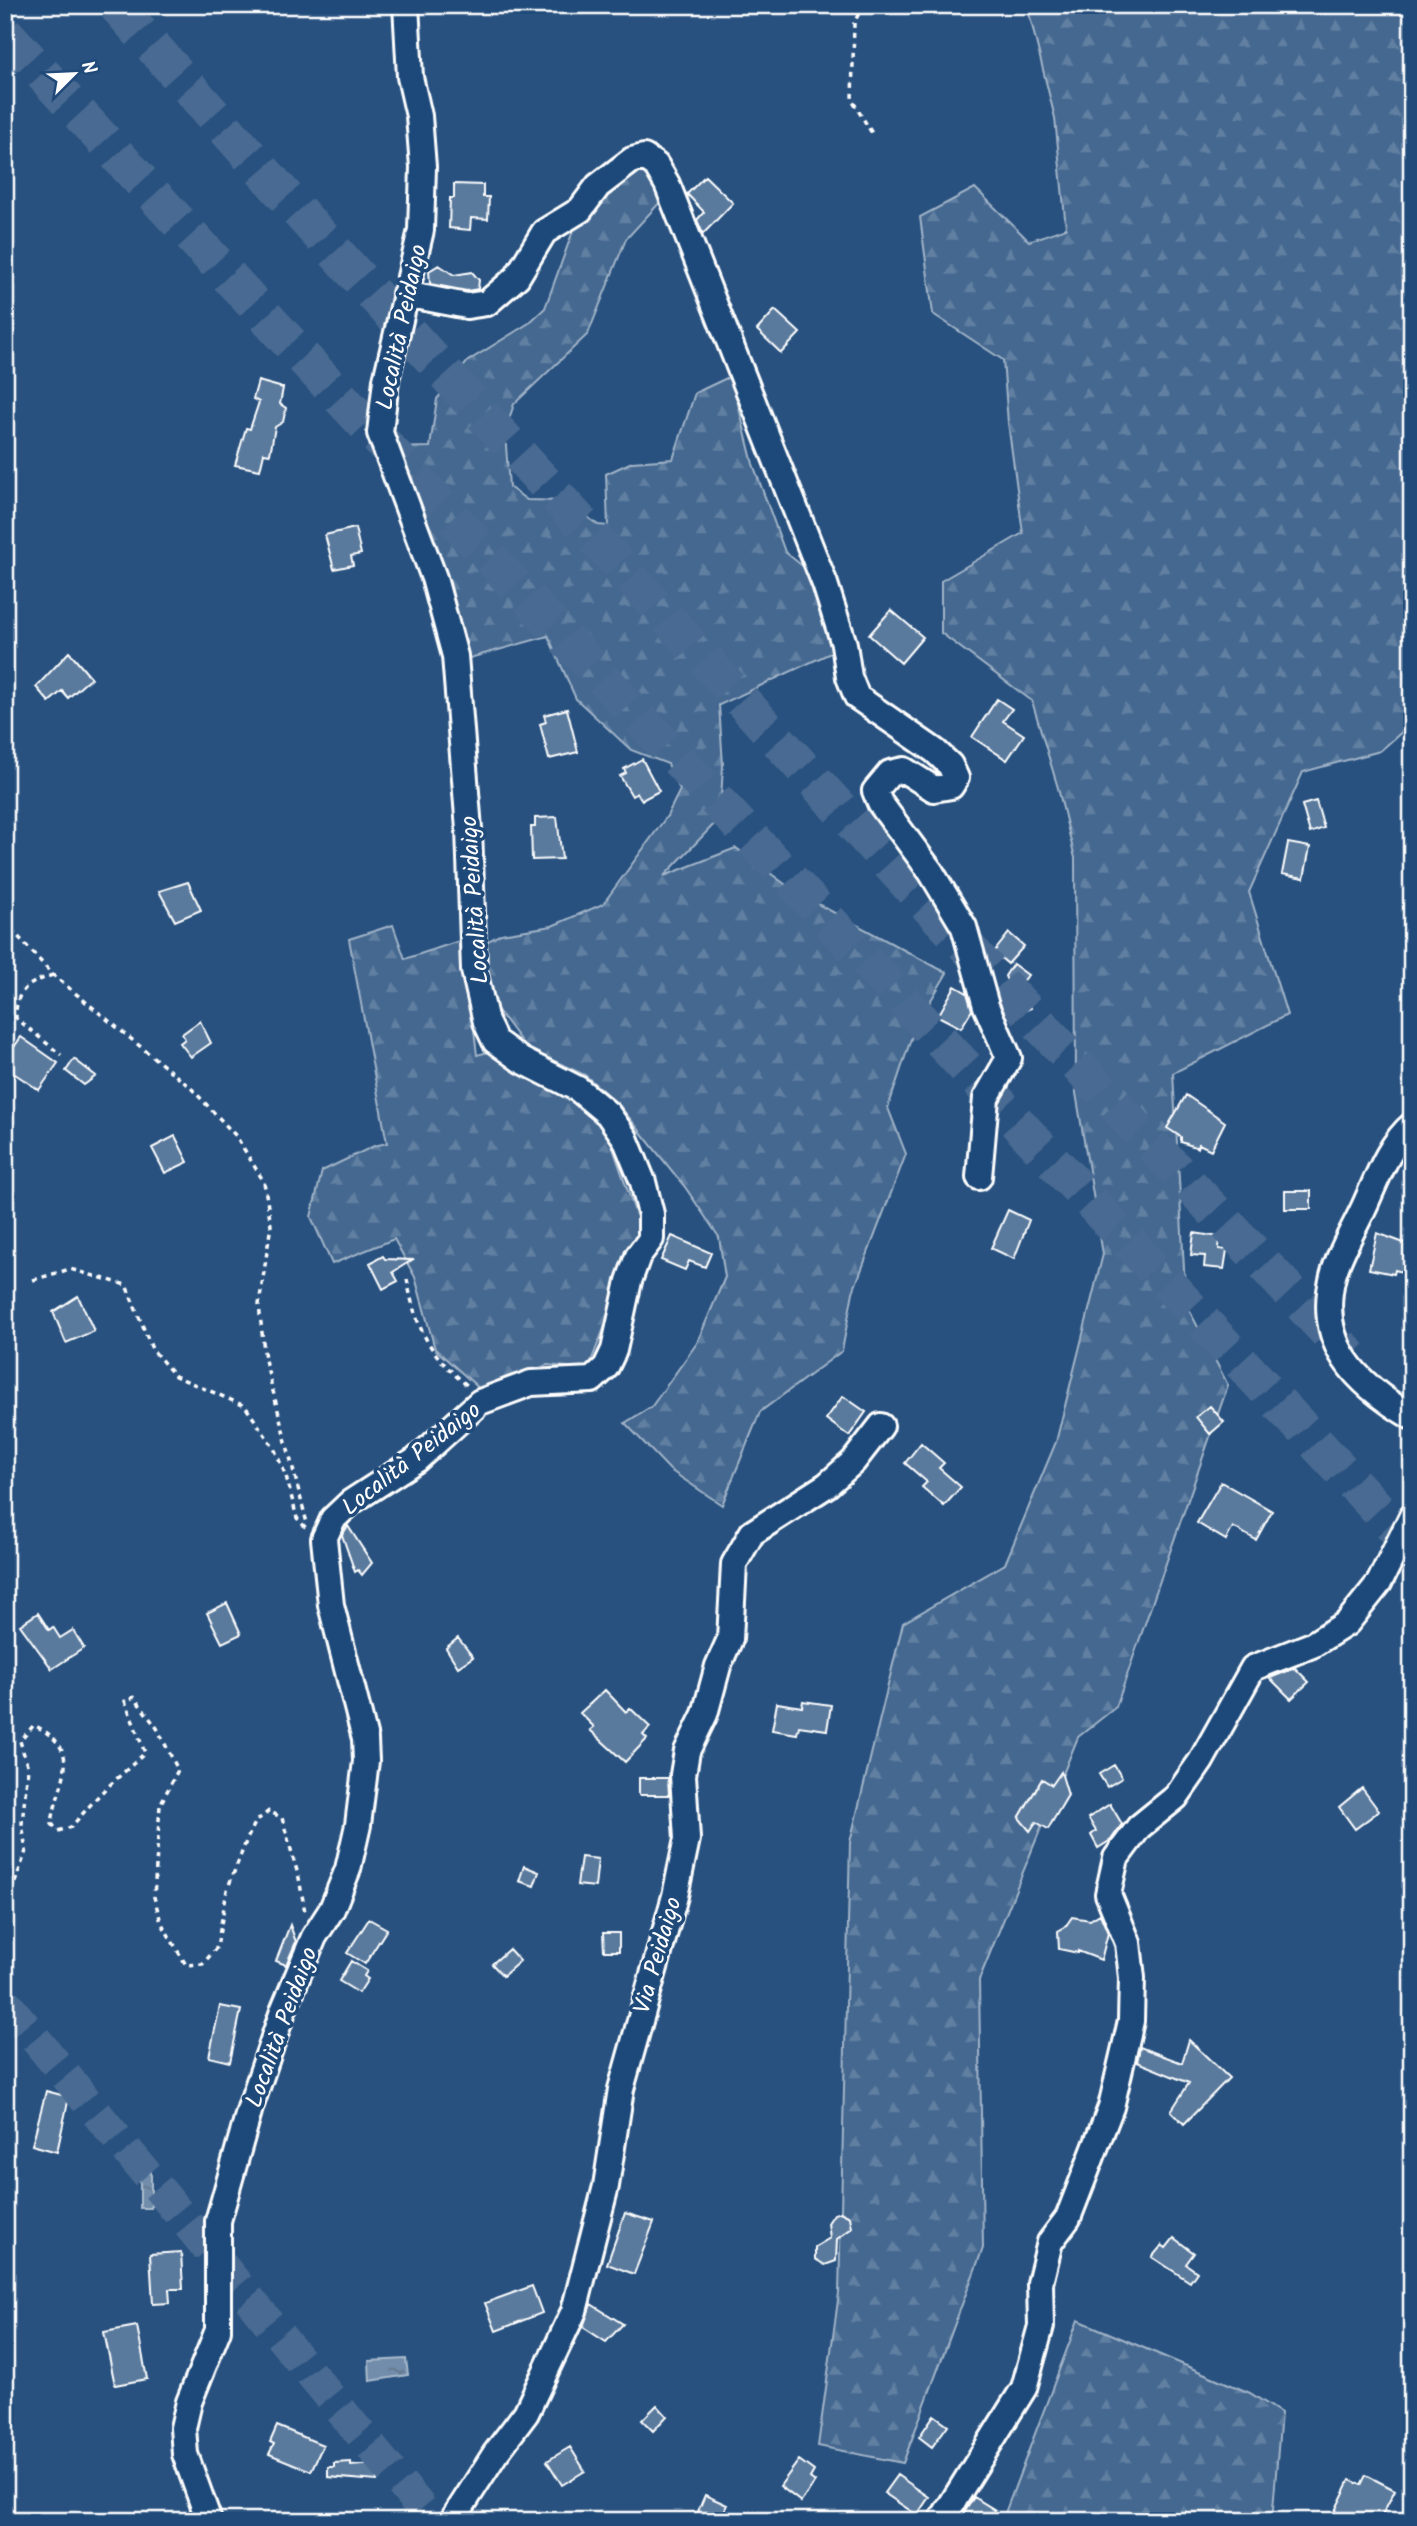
<svg xmlns="http://www.w3.org/2000/svg" width="1417" height="2526" font-family="Kalam,sans-serif">
<defs>
<pattern id="forest-firs" width="22" height="20" patternUnits="userSpaceOnUse" patternTransform="scale(1.75)"><rect width="22" height="20" fill="#446890"/><path d="M5 1l3.5 6h-7zM16 11l3.5 6h-7z" fill="#607fa1"/></pattern>
<pattern id="water-ripples" width="26" height="14" patternUnits="userSpaceOnUse" patternTransform="scale(1.75)"><rect width="26" height="14" fill="#718dab"/><path d="M2 4q2-2 4 0t4 0M15 11q2-2 4 0t4 0" fill="none" stroke="#64768a"/></pattern>
</defs>
<rect width="100%" height="100%" fill="#28517f"/>
<filter id="ink" filterUnits="userSpaceOnUse"><feTurbulence type="fractalNoise" baseFrequency=".0143" numOctaves="2"/><feDisplacementMap in="SourceGraphic" scale="14" xChannelSelector="R" yChannelSelector="G"/><feConvolveMatrix kernelMatrix="1 2 1 2 8 2 1 2 1" color-interpolation-filters="sRGB"/></filter>
<g filter="url(#ink)">
<path fill="url(#forest-firs)" stroke="#a2b4c8" stroke-width="2" d="M1027,5h385v535l-3,10 3,3v170l-32,28 -77,21 -54,120 38,123 -114,58 13,231 42,81 -112,322 -38,30 -99,243 4,268 -80,215 -85,-17 21,-153 11,-451 53,-219 102,-59 51,-122 47,-188 -27,-161 -1,-235 -17,-70 -26,-87 -91,-68v-52l82,-48 -15,-110 -5,-63 -70,-46 -13,-97 55,-29 54,53 37,-13 -11,-110z
M642,170l21,29 -37,40 -38,95 -74,70 -9,28 4,55 18,13 39,1 32,24 10,1 -2,-52 26,-12 41,-3 22,-66 36,-17 22,88 32,88 25,20 25,79 -116,54 4,60 -3,53 -56,58 72,-28 61,45 150,80 -32,54 -27,81 18,46 -53,138 -11,59 -82,61 -38,93 -52,-35 -45,-47 27,-17 45,-63 28,-66 -6,-40 -34,-50 -66,-82 -34,-30 -59,-27 -36,-48 -7,-56 18,-10 51,-8 51,-22 64,-88 13,-26 -12,-26 -37,-14 -55,-51 -28,-63 -82,23 -75,-211 39,-1 7,-48 31,-38 61,-38 16,-15 29,-80 33,-36z
M393,925l12,34 54,-18 8,30 10,84 15,-4 112,71 38,110 -54,137 -41,-4 -66,25 -46,-41 -20,-72 -21,-38 -62,25 -21,-47 11,-46 52,-25 13,-3 -38,-204z
M1078,2320l172,73 31,20 -9,108h-270z"/>
<path fill="url(#water-ripples)" stroke="#aabbcd" stroke-width="2" d="M140,2170h11v38h-11z
M406,2359l2,16 -38,6 -1,-20z"/>
<path fill="#5a7a9d" stroke="#fff" stroke-width="2" d="M705,176l28,27 -30,31 -6,-14 7,-8 -17,-18z
M454,184l29,1v12h6l-1,22 -17,-1 -1,12 -21,-2 1,-30h4z
M439,265l15,10 18,-3 7,8 -1,9 -11,2 -37,-7 -1,-13z
M775,310l25,23 -19,20 -24,-23z
M258,381l25,7 -3,16 6,4 -3,14 -8,5 -5,27 -6,-1 -4,17 -25,-5 11,-37 4,1 9,-27 -6,-3z
M355,528l6,26 -10,2 2,9 -19,4 -9,-34z
M891,610l32,27 -22,26 -32,-28z
M69,652l22,26 -23,20 -6,-7 -13,11 -13,-15z
M997,699l15,10 -9,12 21,14 -17,25 -35,-23z
M567,709l11,43 -29,7 -9,-35 6,-2 -2,-7z
M642,759l17,32 -17,9 -5,-7 -5,3 -12,-20 6,-3 -2,-4z
M1316,801l8,27 -14,5 -8,-28z
M557,817l5,42 -30,1 -1,-33h4v-9z
M1288,843l22,4 -6,31 -22,-4z
M188,882l13,28 -26,11 -16,-30z
M1009,933l15,13 -16,18 -14,-12z
M1013,964l15,11 -8,11 11,22 -23,10 -10,-26 11,-6 -4,-10z
M955,986l12,7 5,17 -11,18 -23,-12z
M200,1021l11,22 -20,14 -11,-14 5,-4 -3,-5z
M21,1037l37,26 -19,27 -24,-16 -10,14v-28z
M74,1059l22,17 -12,9 -18,-14z
M1186,1095l39,27 -14,28 -12,-6 -1,4 -17,-6v-5l-14,-9z
M175,1136l13,26 -23,11 -13,-25z
M1285,1191h26v18h-26z
M1008,1210l21,10 -15,39 -23,-11z
M1194,1233l26,4 -1,12 8,1 -3,19 -20,-2 1,-11 -14,-1z
M1377,1233l35,13 -6,27 -11,-3 -1,4 -25,-5z
M672,1236l39,17 -6,14 -16,-6 -4,9 -24,-10z
M383,1256l2,3 27,1 -19,12 5,9 -15,8 -13,-26z
M78,1296l16,35 -28,12 -13,-31z
M843,1396l23,16 -17,24 -23,-17z
M1210,1406l14,16 -14,12 -14,-17z
M921,1443l23,20 -5,5 22,19 -17,19 -22,-19 5,-5 -22,-19z
M1221,1482l51,29 -16,29 -23,-13 -7,13 -29,-17z
M348,1526l24,37 -10,12 -4,-5 -3,2 -13,-37z
M227,1603l14,31 -19,9 -15,-30z
M38,1613l11,17 4,-3 7,11 13,-8 11,18 -32,21 -32,-44z
M458,1638l15,19 -15,10 -12,-19z
M1295,1668l14,14 -18,17 -21,-21z
M605,1690l21,22 4,-4 20,19 -7,8 4,4 -22,23 -35,-32 4,-3 -14,-14z
M803,1701l28,4 -4,25 -28,-4 -2,8 -25,-4 5,-27 25,4z
M1114,1765l8,13 -15,9 -8,-13z
M1061,1772l7,23 -20,34 -12,-7 -6,9 -11,-13 23,-39 10,6z
M639,1778h29l1,17h-30z
M1362,1788l17,23 -24,18 -16,-22z
M1110,1804l12,20 -11,16 -13,8 -7,-13 5,-4 -8,-13z
M581,1857l17,2 -3,28 -18,-2z
M524,1866l15,6 -5,14 -15,-5z
M1100,1914l8,19 -7,27 -23,-9v2l-19,-4 -1,-18 7,-4 7,-10 18,3z
M369,1919l18,10 -22,35 -18,-11z
M290,1925l6,17 -10,23 -10,-4z
M603,1933h16v18h-15z
M509,1949l11,12 -17,15 -11,-12z
M351,1961l16,10 -3,5 4,3 -9,14 -20,-12z
M220,2006l21,4 -11,52 -21,-5z
M1189,2040l40,38 -45,46 -13,-13 18,-28 -52,-21 3,-15 42,16z
M46,2091l23,6 -12,55 -25,-7z
M840,2212l10,5 2,11 -15,11 -1,22 -11,4 -10,-6v-12l15,-9 -2,-15 6,-9z
M625,2213l29,9 -20,52 -27,-10z
M1174,2238l20,15 -8,11 11,8 -7,10 -38,-25 10,-12 4,3z
M181,2252l2,37h-14l1,14 -17,1 -3,-50z
M532,2286l10,27 -46,18 -11,-28z
M591,2304l32,20 -17,18 -23,-15z
M137,2326l10,53 -32,6 -11,-53z
M657,2405l10,11 -14,15 -11,-11z
M934,2415l14,10 -16,22 -13,-10z
M277,2426l46,19 -12,26 -42,-17 5,-10 -4,-2z
M570,2447l15,24 -23,14 -15,-24z
M799,2460l15,11 -4,7 5,4 -14,20 -21,-16z
M351,2462v4l25,-2 1,17 -49,-4v-10h6v-4z
M897,2475l32,22 -12,18 -33,-22z
M1366,2475l29,15 -16,31h-49l20,-41 11,5z
M705,2495l22,10 -7,16h-26z
M974,2497l21,13 -5,11h-31z"/>
<g fill="none" stroke-linecap="round" stroke-linejoin="round">
<path stroke="#486b92" stroke-width="32" stroke-dasharray="32 16" stroke-linecap="butt" d="M5,2002l427,519"/>
<path stroke="#486b92" stroke-width="37" stroke-dasharray="37 18" stroke-linecap="butt" d="M116,5l193,218 600,662 442,472
M5,33l292,318 1115,1195"/>
<g stroke="#fff" stroke-width="30">
<path id="minor" d="M405,294l62,12 20,-3 30,-26 27,-45 36,-22 18,-24 34,-26 12,-3 12,8 11,19 158,400 19,60 5,33 8,20 78,54 15,14 6,13 -5,8 -17,3 -30,-19 -14,3 -15,18 5,12 51,69 33,55 22,79 23,52 -23,40 -7,79
M1412,1125c-23,19 -36,56 -48,82 -10,22 -25,46 -31,69 -17,68 23,108 79,141
M209,2521l-24,-67 -2,-26 6,-26 29,-72v-109l32,-113 33,-97 31,-74 18,-28 16,-40 10,-44 8,-64 -1,-22 -34,-134 -7,-66 9,-20 18,-17 65,-42 64,-58 51,-19 61,-3 14,-13 8,-17 15,-69 9,-25 13,-17v-25l-8,-32 -18,-44 -17,-24 -30,-25 -57,-29 -26,-19 -9,-19 -12,-52 -5,-141 -14,-173 -21,-78 -54,-145 6,-53 35,-150 2,-63 -4,-51 -9,-39 -4,-72
M452,2521l43,-67 31,-41 48,-102 32,-125 15,-97 54,-193 12,-57 -4,-64 4,-24 18,-37 13,-48 12,-27 4,-75 18,-31 75,-48 26,-23 28,-36
M941,2521l83,-133 17,-62 -1,-43 10,-41 18,-24 43,-111 20,-86 1,-43 -4,-35 -20,-49 8,-36 23,-31 37,-30 25,-36 52,-93 59,-23 35,-22 32,-40 33,-67"/>
</g>
<path stroke="#fff" stroke-width="3.5" stroke-dasharray="5 5" stroke-linecap="butt" d="M863,5l-9,18 -2,77 21,35
M5,922l48,53 138,113 45,48 28,46 7,43 -12,80 6,55 42,163
M53,975c-25,8 -38,15 -37,43l45,37
M407,1279c9,50 22,75 61,107
M33,1280l37,-11 56,16 26,64 23,27 70,30 29,42 12,28 11,42 9,10
M5,1911l21,-60 -4,-28 6,-55 -8,-27 14,-16c54,28 22,58 18,99l6,7 13,-4 30,-34 44,-40 -20,-52 9,-4 23,31 21,42 -18,35 -6,92 7,25 25,43 17,-1 14,-17 10,-57 20,-51 9,-18 13,-10 13,7 17,60 6,34
M5,2475l6,46"/>
<use href="#minor" stroke="#1f4a7a" stroke-width="24"/>
</g>
</g>
<g text-anchor="middle" stroke-width="7" stroke-linejoin="round" paint-order="stroke">
<g font-size="24" fill="#fff" stroke="#1f4a7a">
<text transform="translate(401 327) rotate(-78)" y="8">Località Peidaigo</text>
<text transform="translate(474 900) rotate(-94)" y="8">Località Peidaigo</text>
<text transform="translate(411 1458) rotate(-38)" y="8">Località Peidaigo</text>
<text transform="translate(657 1955) rotate(-74)" y="8">Via Peidaigo</text>
<text transform="translate(281 2027) rotate(-70)" y="8">Località Peidaigo</text>
</g>
</g>
<rect width="1417" height="2526" fill="none" stroke="#1f4a7a" stroke-width="28"/>
<rect x="14" y="14" width="1389" height="2498" fill="none" stroke="#fff" stroke-width="2.5" filter="url(#ink)"/>
<g transform="translate(74 74) rotate(66)" stroke="#1f4a7a" stroke-width="5" paint-order="stroke">
<path d="M0-5L12 26L0 18L-12 26Z" fill="#ffffff"/>
<text y="-10" font-size="19" font-weight="bold" text-anchor="middle" fill="#ffffff">N</text>
</g>
</svg>
